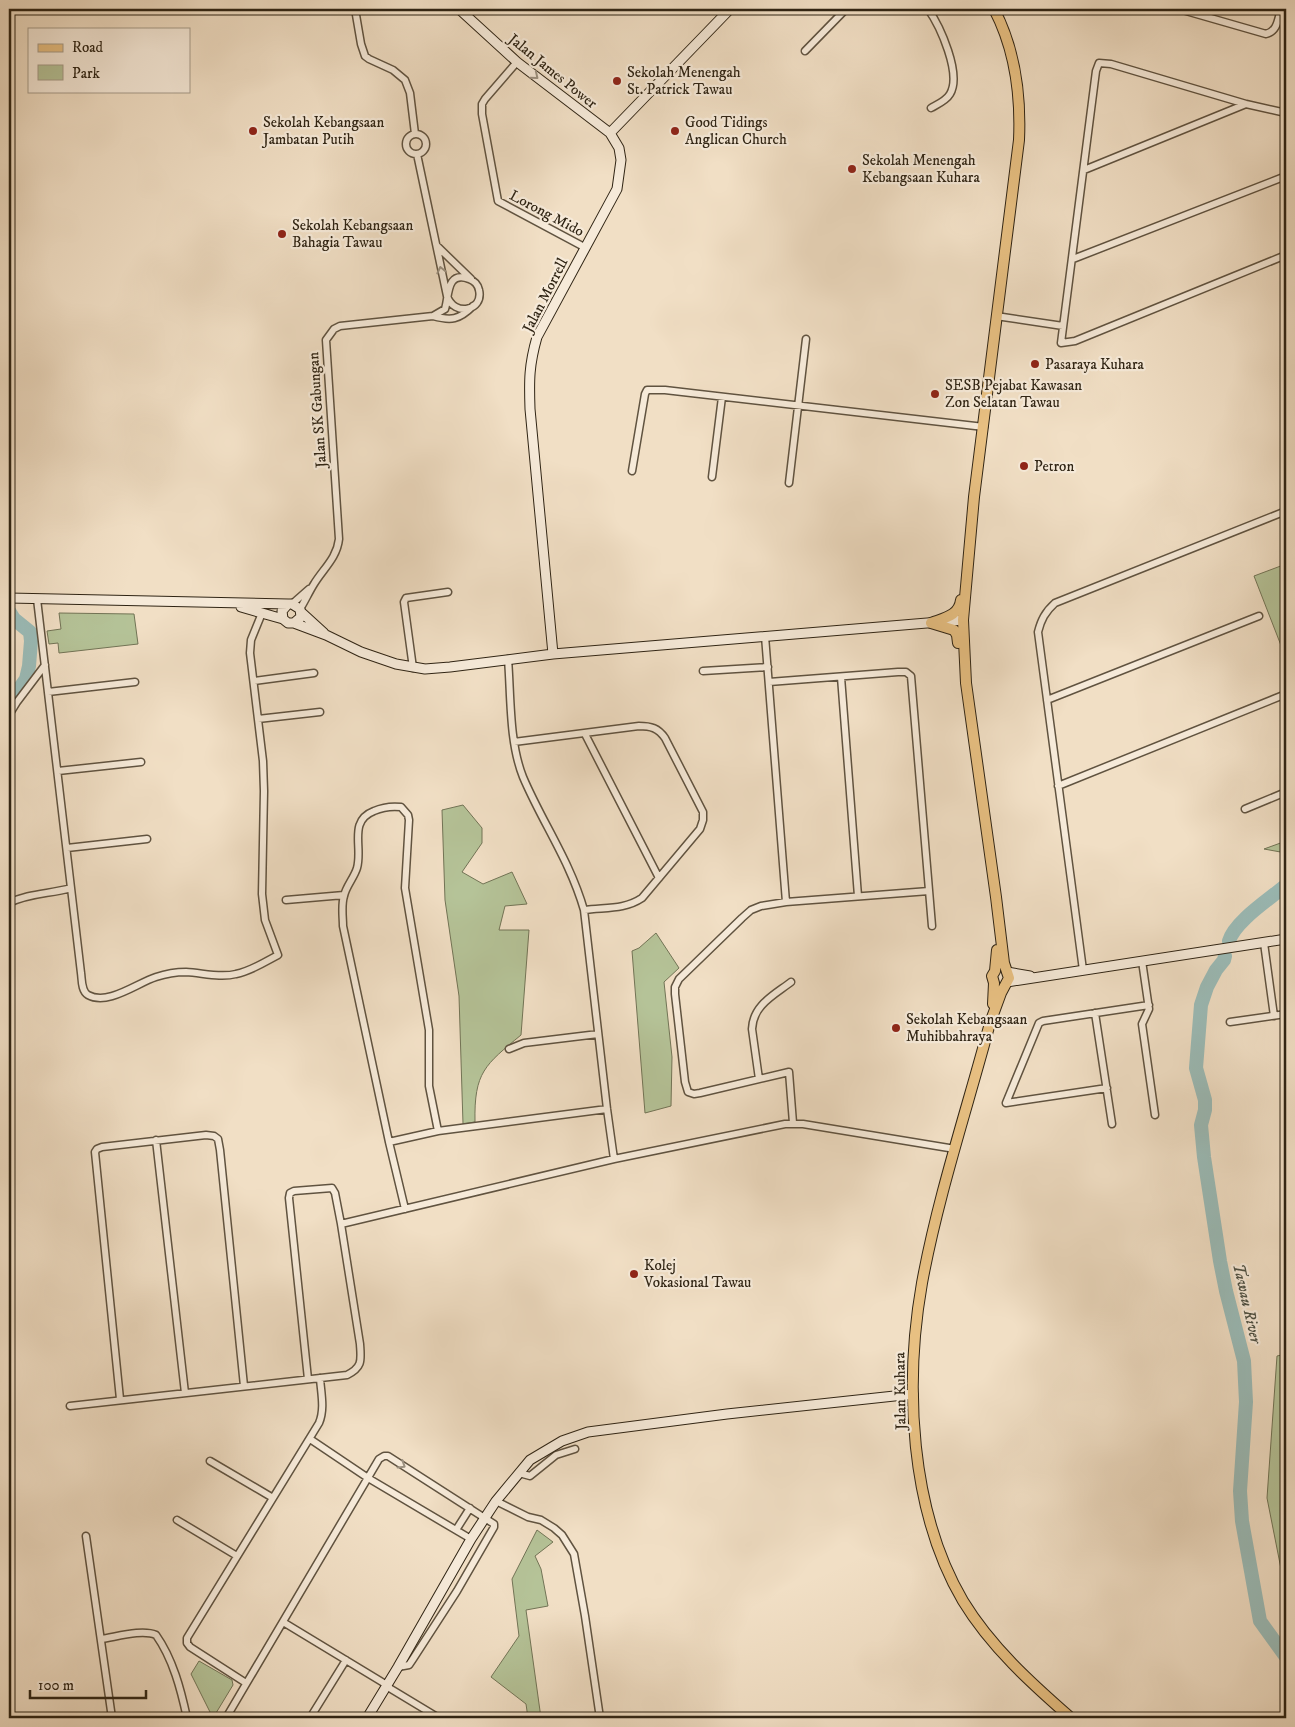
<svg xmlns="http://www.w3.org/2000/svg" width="1295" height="1727" font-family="'IM FELL DW Pica',serif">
<rect width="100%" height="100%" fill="#f1dfc5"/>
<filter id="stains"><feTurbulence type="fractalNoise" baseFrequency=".004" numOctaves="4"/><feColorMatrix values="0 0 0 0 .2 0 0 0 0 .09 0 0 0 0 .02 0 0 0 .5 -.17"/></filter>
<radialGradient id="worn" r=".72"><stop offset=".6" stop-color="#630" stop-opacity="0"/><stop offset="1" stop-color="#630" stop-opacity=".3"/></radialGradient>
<path fill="#b5c398" stroke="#727456" d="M1286,564v83l-4,1 -28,-72z
M59,613l75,1 4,30 -79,9 -1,-10 -9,1 -2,-13 14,-2z
M463,805l19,23v15l-20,29 21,12 29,-12 15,32 -22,2 -6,24h30l-8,105c-36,30 -47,37 -46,87l-12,2 -4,-128 -14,-96 -3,-90z
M1286,841v12l-22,-4z
M656,933l23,35 -15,14 8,75 -1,49 -26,7 -13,-162 7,-3z
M1286,1354v240l-19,-96 10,-142z
M537,1530l16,12 -18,14 6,13 7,37 -22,4 15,108h-13l-2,-14 -35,-27 28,-41 -7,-57z
M199,1661l33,19 1,5 -20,33 -22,-44z"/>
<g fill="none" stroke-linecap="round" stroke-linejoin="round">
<path stroke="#9bbcb8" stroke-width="14" d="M9,699l7,-6 10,-14 3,-13 2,-25 -1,-9 -16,-13 -5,-8
M1229,941c6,-20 41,-42 57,-56
M1225,956l-1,4 -8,10 -9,17 -6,18 -5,63 9,32v10l-4,15 3,32 16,104 6,30 18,70 2,41 -6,89 2,30 18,100 26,36"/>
<g stroke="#605340" stroke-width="9">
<path id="street" d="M355,9l6,35 4,12 4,3 24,11 12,10 5,13 5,41
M928,9c12,17 34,65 22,85 -4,7 -14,11 -19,14
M1179,9l87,25c12,-3 12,-16 15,-25
M805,51l41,-42
M517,62l-32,37 -3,5v10l16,87 88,47
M1286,113l-40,-9 -135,-40 -12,-1 -3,8 -35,272 14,-2 211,-86
M406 144a10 10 0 1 1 20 0a10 10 0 1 1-20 0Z
M417,154l30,142c7,21 37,15 32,-6 -1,-5 -4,-9 -10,-11 -23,-9 -20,18 -24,30l-12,7
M1084,170l162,-66
M437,246l34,33
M1073,259l213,-83
M996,316l67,10
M632,471l13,-77 2,-4h18l319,37
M712,477l10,-80
M789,483l17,-144
M37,599l44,374c1,6 0,18 7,22 20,11 49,-12 68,-18 9,-3 21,-5 30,-5 17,1 34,6 50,2 15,-3 29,-12 42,-19l-13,-35 -3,-26 2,-103 -1,-30 -13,-108 1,-13 11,-27
M292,604l17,-15
M300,609c5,-8 9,-17 14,-25 9,-15 23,-26 25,-45l-13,-199 8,-11 6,-3 93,-10c18,5 26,4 40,-10
M765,636l21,266
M508,659c3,37 1,83 15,118 19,45 47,84 61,133l23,199 7,50
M413,668l-9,-66 2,-4 42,-6
M703,671l65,-4
M841,677l17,219
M254,681l60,-8
M769,682l129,-10h8l5,4 21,250
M48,692l87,-10
M1047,700l212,-84
M9,715l8,-13 28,-37
M258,719l62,-7
M585,734l74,144
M514,742l125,-16c12,0 19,2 26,12l38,74v8l-3,9 -58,69c-18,12 -37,9 -58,12
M9,765l1,11
M58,771l83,-9
M1058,786l228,-92
M1245,809l41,-17
M67,848l80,-9
M286,900l58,-5
M9,903c20,-10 41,-9 62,-15
M1264,943l10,73
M1142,961l7,48 -7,15 13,91
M1083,970l-45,-338c3,-12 7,-20 17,-29l231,-92
M1095,1013l17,111
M1230,1022l56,-8
M509,1049l15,-6 74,-9
M759,1079l-7,-50c1,-24 22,-34 39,-47
M1006,1103l33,-80 4,-2 106,-16
M1006,1103l101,-15
M793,1123l-4,-51 -89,21 -6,1 -6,-2 -3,-10 -10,-88v-7l4,-8 63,-61 9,-8 10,-4 25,-4 143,-11
M156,1140l29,253
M389,1142l49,-11 169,-22
M405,1209l-16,-67 -46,-216c0,-9 -2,-21 1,-30 2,-10 10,-18 13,-28 6,-21 -9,-47 17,-57 9,-4 18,-5 27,-4l7,8 1,5 -4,68 24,142v56l9,45
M341,1224l273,-65 171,-35h18l152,25
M120,1399l-25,-247 2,-3 5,-2 104,-12 8,1 4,3 2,11 24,236
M70,1406l277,-31c16,-8 14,-15 13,-31l-19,-120 -6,-31 -3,-5 -38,3 -4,2 -1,5 19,181
M310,1439l58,39 103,61
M210,1461l63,37
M519,1473l11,3 26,-21 19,-6
M496,1501l32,16 13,3 13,8 8,7 12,19 11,62 15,102
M177,1520l60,36
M456,1530l14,-22
M86,1536l26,182
M283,1622l104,63
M101,1639c15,-2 41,-10 55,-4 17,24 25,55 31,83
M246,1683l-56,-36 -3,-4v-5l132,-215c6,-14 2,-30 1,-45
M386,1686l53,32
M226,1718l153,-259 5,-3h4l106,68v3l-37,64 -44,68 -4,6 -11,2
M310,1718l36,-58"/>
</g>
<g stroke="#2f2414" stroke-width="11">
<path id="secondary" d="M459,9l58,53 93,71
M9,598l279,6
M241,607l42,12
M301,612l23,21
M294,623l7,-6 -1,-8 -8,-5h-4l-6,7 1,8 5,4h6l32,12 35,17 35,12 29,5 25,-2 103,-13 410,-34
M553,654l-23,-245c-1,-29 -1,-44 7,-72l80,-148 4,-29 -2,-12 -9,-15 120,-124
M1007,972l23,4
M1007,982l279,-43
M367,1718l31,-51 73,-128 25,-38 34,-41 32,-19 26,-9 139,-18 186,-20"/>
</g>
<g stroke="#2f2414" stroke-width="12">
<path id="primary" d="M994,9c21,40 27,86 25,131l-45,357 -11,123 3,63 30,214 8,66 5,15 -8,15 -11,30c-23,86 -52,173 -68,260 -18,102 -12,228 41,318 28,46 68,82 108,117
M931,623l23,7 3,5 1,8
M931,623c13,-5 28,-7 30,-23
M993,1004l1,-21 -2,-7 3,-5 2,-21"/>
</g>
<use href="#street" stroke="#f6ead9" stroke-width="6"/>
<use href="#secondary" stroke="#f6ead9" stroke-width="9"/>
<use href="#primary" stroke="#e8c082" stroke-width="10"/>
</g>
<defs><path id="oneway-chevron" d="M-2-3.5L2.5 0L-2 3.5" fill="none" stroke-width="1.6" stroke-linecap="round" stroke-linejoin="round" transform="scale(1.25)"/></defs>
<g stroke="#9c9180">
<use href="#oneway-chevron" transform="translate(535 76) rotate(39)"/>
<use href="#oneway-chevron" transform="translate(441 270) rotate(-103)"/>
<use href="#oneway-chevron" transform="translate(402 1465) rotate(32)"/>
</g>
<g fill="#8f2418" stroke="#f6ead9" stroke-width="2">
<circle cx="617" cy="81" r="5"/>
<circle cx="253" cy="131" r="5"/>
<circle cx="675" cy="131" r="5"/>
<circle cx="852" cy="169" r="5"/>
<circle cx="282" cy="234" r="5"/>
<circle cx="1035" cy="364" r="5"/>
<circle cx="935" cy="394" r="5"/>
<circle cx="1024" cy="466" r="5"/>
<circle cx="896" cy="1028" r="5"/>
<circle cx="634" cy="1274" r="5"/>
</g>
<g text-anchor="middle" stroke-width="4.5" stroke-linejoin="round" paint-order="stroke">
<g font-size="15" fill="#2f2414" stroke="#f6ead9">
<text transform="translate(553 71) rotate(39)" y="5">Jalan James Power</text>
<text transform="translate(547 213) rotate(28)" y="5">Lorong Mido</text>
<text transform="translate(545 295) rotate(-63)" y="5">Jalan Morrell</text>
<text transform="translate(317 410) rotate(-94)" y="5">Jalan SK Gabungan</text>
<text transform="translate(900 1391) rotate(-91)" y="5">Jalan Kuhara</text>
</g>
<g font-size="15" fill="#2f2414" stroke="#f6ead9" text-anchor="start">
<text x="627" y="77">Sekolah Menengah<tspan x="627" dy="17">St. Patrick Tawau</tspan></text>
<text x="263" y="127">Sekolah Kebangsaan<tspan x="263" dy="17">Jambatan Putih</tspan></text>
<text x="685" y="127">Good Tidings<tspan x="685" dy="17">Anglican Church</tspan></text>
<text x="862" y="165">Sekolah Menengah<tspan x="862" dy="17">Kebangsaan Kuhara</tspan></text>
<text x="292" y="230">Sekolah Kebangsaan<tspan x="292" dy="17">Bahagia Tawau</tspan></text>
<text x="1045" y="369">Pasaraya Kuhara</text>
<text x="945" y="390">SESB Pejabat Kawasan<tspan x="945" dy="17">Zon Selatan Tawau</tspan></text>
<text x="1034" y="471">Petron</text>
<text x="906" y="1024">Sekolah Kebangsaan<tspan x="906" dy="17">Muhibbahraya</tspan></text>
<text x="644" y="1270">Kolej<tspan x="644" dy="17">Vokasional Tawau</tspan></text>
</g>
<g font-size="16" font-style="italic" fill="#4f5245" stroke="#f6ead9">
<text transform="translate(1248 1303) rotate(77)" y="6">Tawau River</text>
</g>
</g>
<rect width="1295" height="1727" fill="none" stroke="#f1dfc5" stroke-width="30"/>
<rect x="10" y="10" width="1275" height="1707" fill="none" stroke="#2f2414" stroke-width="2.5"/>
<rect x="15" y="15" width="1265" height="1697" fill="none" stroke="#2f2414"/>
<rect x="28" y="28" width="162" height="65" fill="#f6ead9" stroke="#a69b8a"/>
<rect x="38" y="44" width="25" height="8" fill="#e8c082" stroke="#a69b8a"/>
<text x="72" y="52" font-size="15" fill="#2f2414">Road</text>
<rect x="38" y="65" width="25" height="15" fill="#b5c398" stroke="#a69b8a"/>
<text x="72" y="78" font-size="15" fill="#2f2414">Park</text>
<path d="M30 1690v8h116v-8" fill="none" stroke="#2f2414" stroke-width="2.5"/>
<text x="38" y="1690" font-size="15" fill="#2f2414" stroke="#f6ead9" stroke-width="4" paint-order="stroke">100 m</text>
<rect width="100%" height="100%" filter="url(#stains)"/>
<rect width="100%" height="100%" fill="url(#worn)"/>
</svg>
